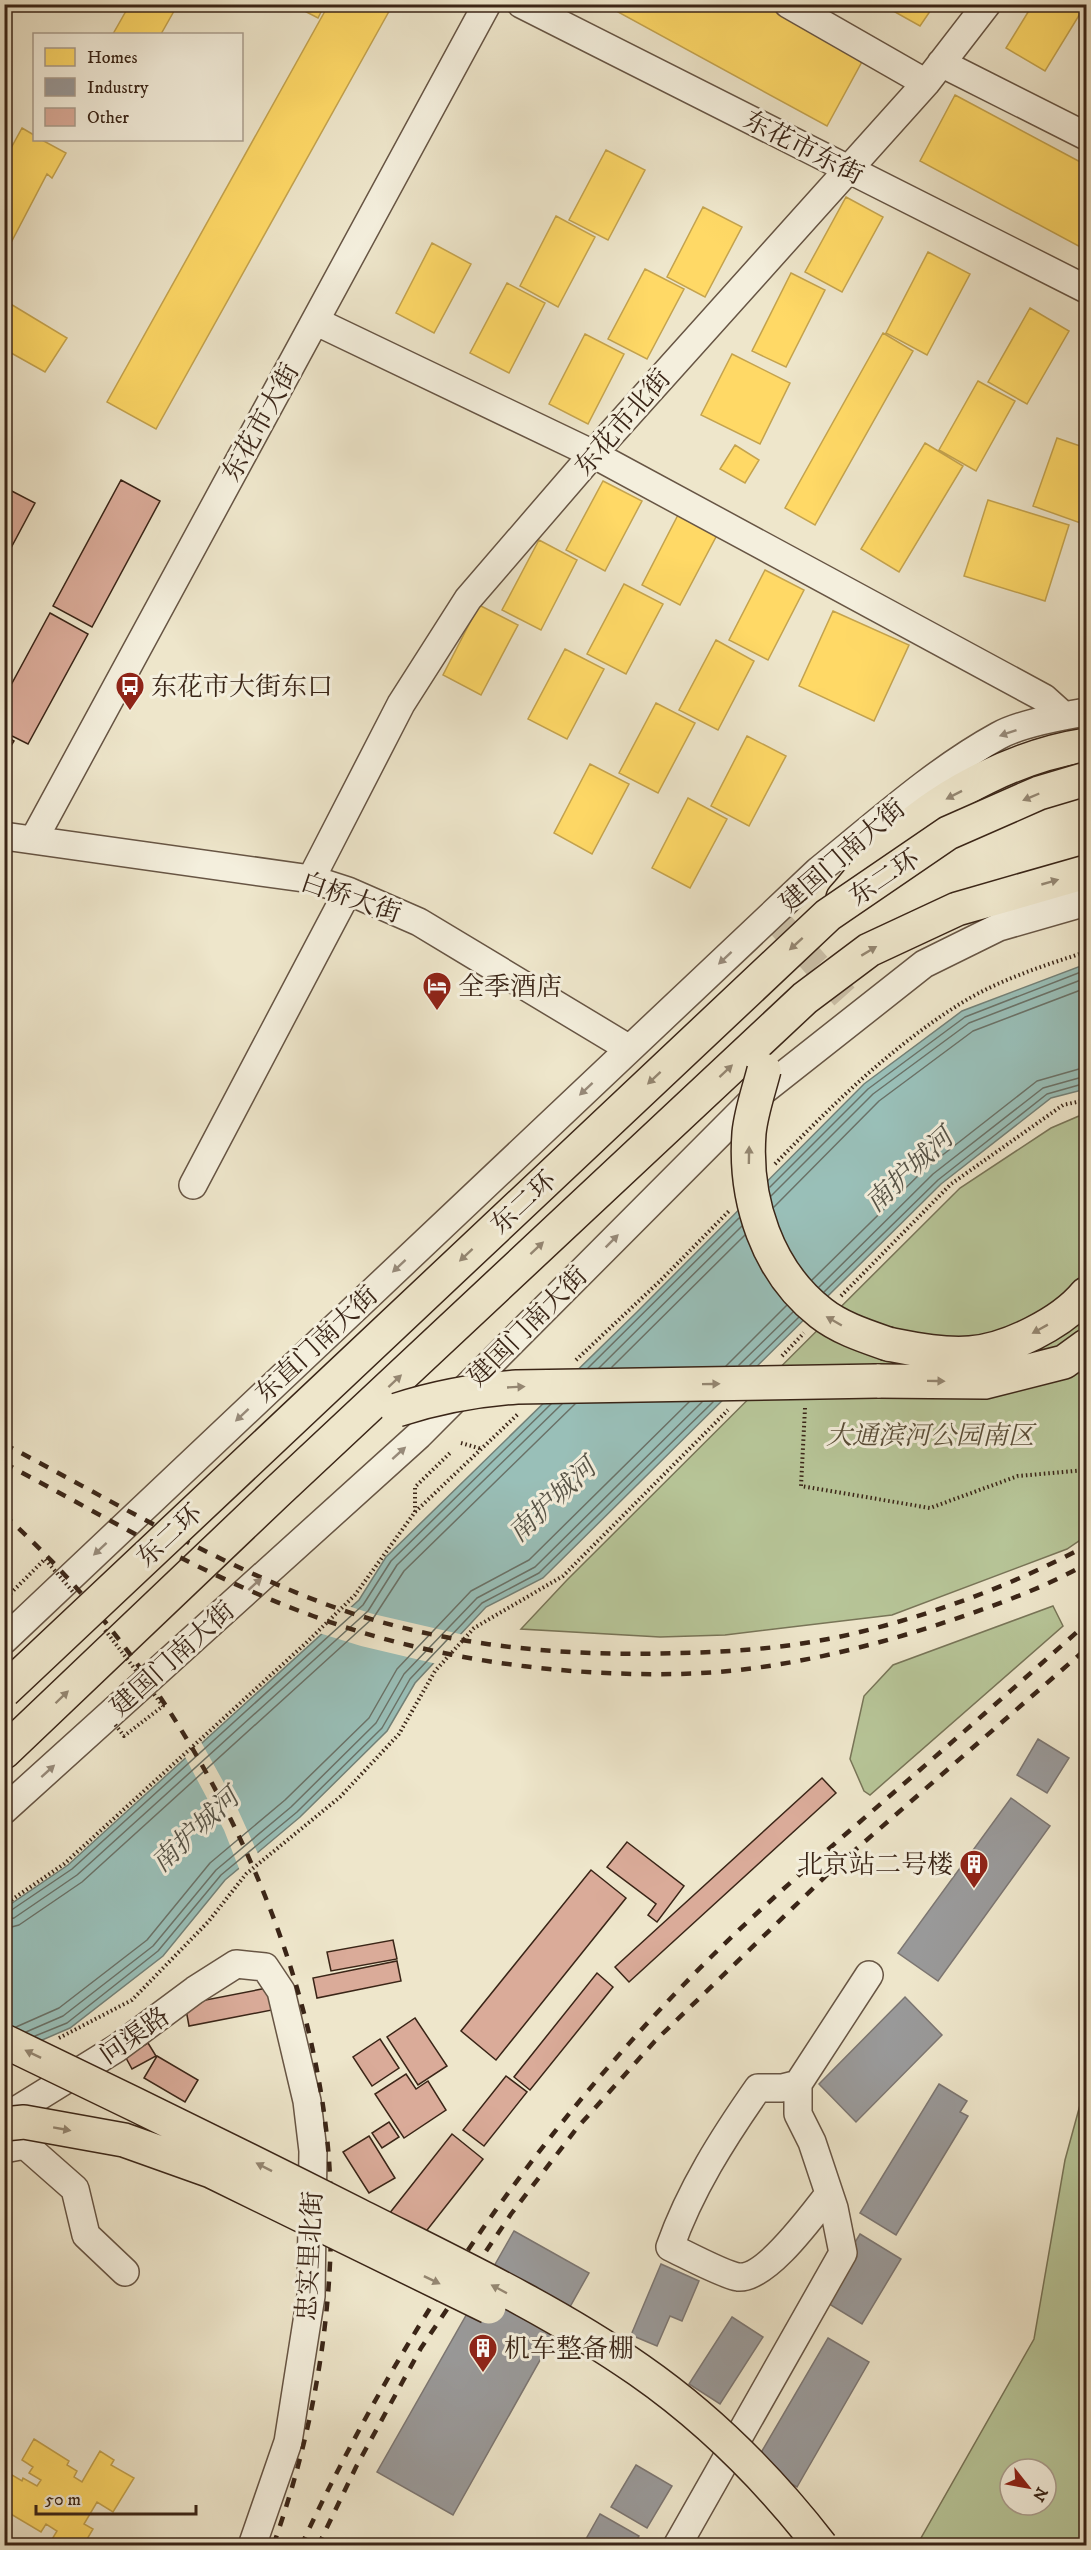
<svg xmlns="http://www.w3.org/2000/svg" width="1091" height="2550" font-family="'IM FELL DW Pica','Noto Serif SC',serif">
<rect width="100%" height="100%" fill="#eee6cb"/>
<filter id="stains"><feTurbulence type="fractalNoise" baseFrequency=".00333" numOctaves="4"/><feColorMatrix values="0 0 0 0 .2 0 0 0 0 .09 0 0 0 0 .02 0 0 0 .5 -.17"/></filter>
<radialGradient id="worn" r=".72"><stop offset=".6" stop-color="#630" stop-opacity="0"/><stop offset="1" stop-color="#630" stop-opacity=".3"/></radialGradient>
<path fill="#b7c598" stroke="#787558" stroke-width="1.5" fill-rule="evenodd" d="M1086,1113v423l-19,13 -175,66 -167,20 -65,2 -139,-8 46,-49 393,-392 91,-60z
M1053,1606l10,20 -193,169 -6,-4 -14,-32 14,-63 29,-31z
M1086,2083v462h-169l117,-206 31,-179zM1010,2469h36v36h-36z"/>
<path fill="#99bfb8" stroke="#738178" stroke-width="1.5" d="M1086,964v125l-35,9 -110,86 -398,394 -57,29 -71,76 -28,48 -87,86 -75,63 -62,76 -93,72 -65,28v-148l63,-43 291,-265 27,-43 251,-245 227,-228 98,-73z"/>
<path fill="#eee6cb" d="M348,1606l25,8 91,21 -27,29 -76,-18 -42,-13z
M200,1740l34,61 25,55 -19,15 -16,-41 -40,-75z"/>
<path fill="#ffd966" stroke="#c4a34e" stroke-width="1.5" d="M130,4h48l-17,30h-48z
M291,4h34l-7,14z
M329,4l63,2 -236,423 -49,-27z
M608,4h157l99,54 -37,68 -220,-120z
M888,4h47l-15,22 -34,-19z
M1033,4h53l-41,67 -39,-23z
M955,95l131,70v85l-166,-89z
M22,128l12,7v5h8l24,13 -14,25 -5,-4 -43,82v-95z
M606,150l39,20 -37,70 -39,-20z
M846,197l37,20 -41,75 -37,-20z
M703,207l39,20 -37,70 -38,-20z
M556,216l39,21 -37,70 -38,-21z
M432,243l39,21 -37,69 -38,-20z
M928,252l42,22 -43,81 -41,-22z
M645,269l39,20 -37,70 -39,-20z
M791,273l34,17 -39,77 -34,-16z
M507,283l38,20 -36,70 -39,-20z
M4,300l63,38 -22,34 -41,-23z
M1030,308l39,23 -42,73 -39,-22z
M883,333l30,18 -98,174 -30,-17z
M585,334l39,20 -36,70 -39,-20z
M732,354l58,29 -30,61 -59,-29z
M978,381l37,20 -39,70 -37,-21z
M1057,438l29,10v77l-53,-19z
M925,443l38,23 -64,106 -38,-23z
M735,445l24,15 -14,23 -25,-14z
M603,481l39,20 -37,70 -39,-21z
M988,500l81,25 -24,76 -81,-25z
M678,515l39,20 -37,70 -38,-20z
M539,540l38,20 -36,70 -39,-20z
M765,570l39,20 -36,70 -39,-20z
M624,584l39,20 -37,70 -39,-20z
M479,605l39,20 -37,70 -38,-20z
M833,611l76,34 -35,76 -75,-35z
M716,640l38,21 -36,69 -39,-20z
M565,649l39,20 -37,70 -39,-20z
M656,703l39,20 -37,70 -39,-20z
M747,736l39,20 -37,70 -38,-20z
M590,764l39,20 -37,70 -38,-21z
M688,798l39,21 -37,69 -38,-20z
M34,2439l35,22 -2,4 10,6 -3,6 8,5 18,-31 14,9 -3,5 23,13 -21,34 -16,-10 -13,22 9,5 -10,17h-35l9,-15 -11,-7 -5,8 -37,-22v-34l3,-4 15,9 1,-3 14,8 4,-6 -12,-7 4,-6 -11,-7z"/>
<path fill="#999" stroke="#7c7672" stroke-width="1.5" d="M1038,1739l31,19 -22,35 -30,-18z
M1011,1798l39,28 -112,155 -40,-28z
M905,1997l37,38 -86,87 -37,-38z
M939,2084l28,17 -7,11 8,4 -72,119 -36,-22z
M514,2231l75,42 -136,242 -76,-43z
M860,2234l41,25 -39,65 -41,-25z
M661,2264l38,17 -17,40 -12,-5 -13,30 -26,-11z
M732,2317l31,20 -43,67 -31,-20z
M828,2338l41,24 -72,125 -42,-24z
M636,2465l36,21 -25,42 -36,-21z
M600,2514l39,22 -6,10h-51z"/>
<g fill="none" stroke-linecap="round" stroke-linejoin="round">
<path stroke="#6a7268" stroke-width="1.5" d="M770,1187l98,-98 97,-72 121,-47
M771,1196l102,-102 96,-71 117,-45
M774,1207l105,-106 94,-70 113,-43
M812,1280l114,-112 111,-87 49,-14
M819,1287l114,-113 110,-86 43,-12
M824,1292l114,-112 109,-86 39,-11
M739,1365l54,-53
M750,1365l49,-48
M726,1366l61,-61
M612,1367l133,-132
M588,1368l151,-150
M599,1368l143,-142
M4,1912l6,-1 62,-42 291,-264 28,-44 160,-157
M4,1920l10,-2 63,-43 291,-264 29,-46 165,-161
M4,1929l15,-4 63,-43 292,-265 30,-46 171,-167
M16,2027l43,-19 88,-68 63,-77 75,-63 84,-82 28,-49 74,-78 58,-31 160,-158
M26,2032l37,-16 90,-70 63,-76 75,-63 85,-84 28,-49 73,-76 58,-31 167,-165
M35,2036l32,-13 91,-72 63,-76 76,-63 85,-84 28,-49 72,-76 57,-30 174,-171"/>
</g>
<path fill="#daab99" stroke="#3a2517" stroke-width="1.5" d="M121,480l39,21 -68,126 -39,-21z
M4,487l31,16 -31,58z
M50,613l38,21 -60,110 -24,-12v-34z
M4,735l10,6 -10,16z
M822,1778l14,15 -207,189 -14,-15z
M627,1842l57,44 -27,36 -9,-7 8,-11 -49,-37z
M591,1870l35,28 -130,162 -35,-29z
M393,1940l4,19 -66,12 -4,-19z
M397,1961l4,20 -84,17 -4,-20z
M597,1973l16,14 -83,103 -16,-13z
M267,1988l5,22 -83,16 -4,-22z
M415,2018l32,48 -29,19 -31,-48z
M380,2039l19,29 -27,18 -19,-29z
M148,2043l8,13 -24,13 -7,-13z
M157,2056l41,24 -13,22 -41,-24z
M406,2074l10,15 12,-8 18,29 -42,28 -29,-44z
M506,2076l21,16 -43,54 -21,-16z
M389,2122l10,15 -17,11 -10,-15z
M452,2134l31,25 -89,113 -31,-25z
M369,2136l26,42 -26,15 -26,-41z"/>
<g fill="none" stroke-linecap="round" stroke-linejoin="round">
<path stroke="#cabfa7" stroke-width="27" stroke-dasharray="27 14" stroke-linecap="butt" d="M772,915l89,100"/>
<g stroke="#675544" stroke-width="30">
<path id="minor" d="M521,4l565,285
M788,4l138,79
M941,63l145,73
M315,321l278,133 451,244 20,18
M4,836l307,43 37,12 71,31 209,126
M34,839l453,-835
M311,879l90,-175 67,-105 125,-145 333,-371 61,-79
M193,1185l155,-294
M4,1640l814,-769c57,-46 116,-100 180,-135 21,-12 64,-20 88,-24
M4,1810l415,-375 339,-340 166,-131 75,-37 87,-25
M798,2084l-16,4h-24c-35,50 -68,102 -88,159 15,7 54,28 68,30 28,3 75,-63 91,-83
M4,2118l113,-70 78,-58 41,-26 29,3 16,24 26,110 6,50 -2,145 -23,146 -36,104
M4,2149l21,-4 50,44 11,46 39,37
M677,2546l166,-293 -9,-45 -22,-66 -14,-28v-30l71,-109"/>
</g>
<g stroke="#3a2517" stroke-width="36">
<path id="highway" d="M843,898c18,-20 35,-44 55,-62 50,-45 122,-81 188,-91
M888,1344c26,5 54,11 82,9 38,-3 92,-30 116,-59
M877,1381l108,1 79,-20 22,-16
M4,1752l272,-259 529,-495 64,-48 88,-41 129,-37"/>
</g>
<path stroke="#3a2517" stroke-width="4" stroke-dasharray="1.5 3" stroke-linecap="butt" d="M775,1164c55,-57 113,-114 180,-157 40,-26 87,-41 131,-55
M841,1296l110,-112 112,-79 23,-5
M782,1356l22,-23
M576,1360l84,-79 70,-71
M805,1408l-4,78 129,22 88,-32 68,-6
M461,1443l21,6
M415,1512v-25l35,-34
M4,1905l60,-41 242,-221 49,-48 60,-83 103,-98
M59,2038l73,-38 76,-78 38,-48 94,-77 59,-63 36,-63 39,-43 89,-52 165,-166"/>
<use href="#minor" stroke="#f4efdd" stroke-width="27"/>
<use href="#highway" stroke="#eee6cb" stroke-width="33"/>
<path stroke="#3a2517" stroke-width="4.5" stroke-dasharray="10 10" stroke-linecap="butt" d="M4,1444c107,56 211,119 324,161 113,41 232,52 351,48 59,-1 119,-6 177,-20 79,-19 159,-49 230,-87
M4,1463c102,54 201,114 309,153 114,42 239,60 361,58 92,-1 188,-24 275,-53 47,-16 95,-33 137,-57
M4,1515c174,155 308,413 325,645 9,131 -12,263 -56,386
M301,2546c104,-223 238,-419 413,-592 57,-56 118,-108 178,-160 65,-56 130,-113 194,-170
M318,2546l38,-79 65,-119 90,-134 66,-86 78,-87 176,-170 255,-222"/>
<g stroke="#3a2517" stroke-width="36" stroke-linecap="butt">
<path id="highway-bridge" d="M764,1070c-5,20 -13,42 -15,63 -5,67 18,138 72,180 19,15 44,23 67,31
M397,1410c40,-13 78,-20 120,-23l360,-6
M4,1691l824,-776 120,-82 91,-40 47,-14
M4,2041c119,57 237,115 354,174 95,48 195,95 281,155 69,48 130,109 182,176
M4,2124l20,-2 100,18 87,31 278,136"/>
</g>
<path stroke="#3a2517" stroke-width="4" stroke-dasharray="1.5 3" stroke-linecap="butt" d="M4,1600l41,-41 28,33
M105,1630l58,76 -39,30 -10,-13"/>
<use href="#highway-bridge" stroke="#eee6cb" stroke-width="33"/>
</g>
<defs><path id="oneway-solid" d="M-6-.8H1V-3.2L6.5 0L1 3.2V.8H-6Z" transform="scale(1.5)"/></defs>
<g fill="#978a7a">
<use href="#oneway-solid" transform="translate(1008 733) rotate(161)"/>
<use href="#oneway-solid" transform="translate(725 958) rotate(137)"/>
<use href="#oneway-solid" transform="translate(586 1089) rotate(137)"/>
<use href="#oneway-solid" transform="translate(612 1241) rotate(-45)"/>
<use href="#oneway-solid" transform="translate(399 1266) rotate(137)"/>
<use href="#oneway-solid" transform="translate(242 1415) rotate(137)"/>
<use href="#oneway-solid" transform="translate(399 1453) rotate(-42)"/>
<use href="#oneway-solid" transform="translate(100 1549) rotate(137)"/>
<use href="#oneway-solid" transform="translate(255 1584) rotate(-42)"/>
<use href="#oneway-solid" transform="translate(48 1771) rotate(-42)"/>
</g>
<g fill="#948671">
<use href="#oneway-solid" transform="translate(954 795) rotate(153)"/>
<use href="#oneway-solid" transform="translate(1031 797) rotate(157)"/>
<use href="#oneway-solid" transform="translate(1050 882) rotate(-16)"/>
<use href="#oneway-solid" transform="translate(796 944) rotate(138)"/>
<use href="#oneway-solid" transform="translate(869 951) rotate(-31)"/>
<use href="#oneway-solid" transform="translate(726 1071) rotate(-43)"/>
<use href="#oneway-solid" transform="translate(654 1078) rotate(137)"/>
<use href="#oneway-solid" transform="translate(749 1155) rotate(-89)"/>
<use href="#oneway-solid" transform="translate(537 1248) rotate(-43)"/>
<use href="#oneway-solid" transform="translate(466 1255) rotate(137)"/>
<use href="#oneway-solid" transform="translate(834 1321) rotate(-150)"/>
<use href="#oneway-solid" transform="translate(1040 1329) rotate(151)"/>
<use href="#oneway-solid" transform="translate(395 1381) rotate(-43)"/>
<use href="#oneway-solid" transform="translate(936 1381) rotate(1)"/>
<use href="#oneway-solid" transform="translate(711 1384) rotate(-1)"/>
<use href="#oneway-solid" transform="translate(516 1387) rotate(-3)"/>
<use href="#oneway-solid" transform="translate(62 1697) rotate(-44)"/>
<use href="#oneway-solid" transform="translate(33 2054) rotate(-154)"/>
<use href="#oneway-solid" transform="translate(62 2129) rotate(10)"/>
<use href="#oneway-solid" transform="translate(264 2167) rotate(-153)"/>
<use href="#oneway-solid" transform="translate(432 2280) rotate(26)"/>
<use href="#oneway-solid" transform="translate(499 2289) rotate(-152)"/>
</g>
<defs>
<g id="bus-pin" transform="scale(1.5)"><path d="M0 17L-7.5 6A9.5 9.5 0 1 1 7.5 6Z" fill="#8f2418" stroke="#f4efdd"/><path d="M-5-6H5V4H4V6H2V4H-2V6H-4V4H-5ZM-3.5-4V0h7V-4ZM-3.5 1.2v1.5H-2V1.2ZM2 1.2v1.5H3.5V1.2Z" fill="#fff"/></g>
<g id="hotel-pin" transform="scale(1.5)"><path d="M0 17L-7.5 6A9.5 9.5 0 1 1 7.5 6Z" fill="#8f2418" stroke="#f4efdd"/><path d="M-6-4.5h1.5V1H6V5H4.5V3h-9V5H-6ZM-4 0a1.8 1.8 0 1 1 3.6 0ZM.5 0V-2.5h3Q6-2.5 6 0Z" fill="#fff"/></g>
<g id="building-pin" transform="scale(1.5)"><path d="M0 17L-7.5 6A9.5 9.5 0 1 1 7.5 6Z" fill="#8f2418" stroke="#f4efdd"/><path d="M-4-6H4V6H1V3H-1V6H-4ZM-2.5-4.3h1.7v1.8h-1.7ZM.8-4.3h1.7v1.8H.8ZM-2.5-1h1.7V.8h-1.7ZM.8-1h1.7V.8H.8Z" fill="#fff"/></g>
</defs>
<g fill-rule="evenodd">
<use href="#bus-pin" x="130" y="686"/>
<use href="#hotel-pin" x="437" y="986"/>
<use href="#building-pin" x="974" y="1864"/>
<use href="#building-pin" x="483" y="2348"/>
</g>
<g text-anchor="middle" stroke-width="6" stroke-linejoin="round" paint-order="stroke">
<g font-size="26" fill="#3a2517" stroke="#f4efdd">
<text transform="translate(804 147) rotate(27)" y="9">东花市东街</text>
<text transform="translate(260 422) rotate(-61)" y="9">东花市大街</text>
<text transform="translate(622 422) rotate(-49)" y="9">东花市北街</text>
<text transform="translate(842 855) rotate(-41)" y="9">建国门南大街</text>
<text transform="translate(884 877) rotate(-34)" y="9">东二环</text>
<text transform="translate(351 897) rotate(19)" y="9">白桥大街</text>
<text transform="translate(523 1202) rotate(-43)" y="9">东二环</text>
<text transform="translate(527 1326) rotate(-45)" y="9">建国门南大街</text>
<text transform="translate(316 1344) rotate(-43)" y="9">东直门南大街</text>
<text transform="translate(169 1535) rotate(-43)" y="9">东二环</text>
<text transform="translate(172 1658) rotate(-42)" y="9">建国门南大街</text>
<text transform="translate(134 2035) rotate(-35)" y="9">问渠路</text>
<text transform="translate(309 2256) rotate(-87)" y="9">忠实里北街</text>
</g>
<g font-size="26" fill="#3a2517" stroke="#f4efdd" text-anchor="start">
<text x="151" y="695">东花市大街东口</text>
<text x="458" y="995">全季酒店</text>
<text x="953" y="1873" text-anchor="end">北京站二号楼</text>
<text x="504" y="2357">机车整备棚</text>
</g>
<g font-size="26" font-style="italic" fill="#594d37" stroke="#f4efdd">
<text x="930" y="1444">大通滨河公园南区</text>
</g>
<g font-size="27" font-style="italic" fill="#565347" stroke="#f4efdd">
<text transform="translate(909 1170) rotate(-43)" y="9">南护城河</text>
<text transform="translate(552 1500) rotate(-43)" y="9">南护城河</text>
<text transform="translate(195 1830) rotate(-43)" y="9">南护城河</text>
</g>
</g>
<rect width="1091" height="2550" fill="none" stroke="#eee6cb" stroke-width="24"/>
<rect x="6" y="6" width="1079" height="2538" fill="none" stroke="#3a2517" stroke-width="3"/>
<rect x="12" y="12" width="1067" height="2526" fill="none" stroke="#3a2517" stroke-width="1.5"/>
<rect x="33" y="33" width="210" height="108" fill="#f4efdd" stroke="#aa9e8e" stroke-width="1.5"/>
<rect x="45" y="48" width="30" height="18" fill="#ffd966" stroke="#aa9e8e" stroke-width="1.5"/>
<text x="87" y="63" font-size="18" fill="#3a2517">Homes</text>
<rect x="45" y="78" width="30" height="18" fill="#999999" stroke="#aa9e8e" stroke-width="1.5"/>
<text x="87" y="93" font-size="18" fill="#3a2517">Industry</text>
<rect x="45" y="108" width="30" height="18" fill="#daab99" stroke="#aa9e8e" stroke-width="1.5"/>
<text x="87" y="123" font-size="18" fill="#3a2517">Other</text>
<g transform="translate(1028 2487) rotate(121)"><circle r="28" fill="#f4efdd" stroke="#aa9e8e" stroke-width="1.5"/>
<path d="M0-4.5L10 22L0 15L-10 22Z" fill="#8f2418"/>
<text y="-9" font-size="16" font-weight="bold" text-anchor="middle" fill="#3a2517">N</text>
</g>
<path d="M36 2505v9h160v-9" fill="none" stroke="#3a2517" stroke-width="3"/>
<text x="45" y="2505" font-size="18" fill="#3a2517" stroke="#f4efdd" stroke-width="4.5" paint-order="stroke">50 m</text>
<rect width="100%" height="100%" filter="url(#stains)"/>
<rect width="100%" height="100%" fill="url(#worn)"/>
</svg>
